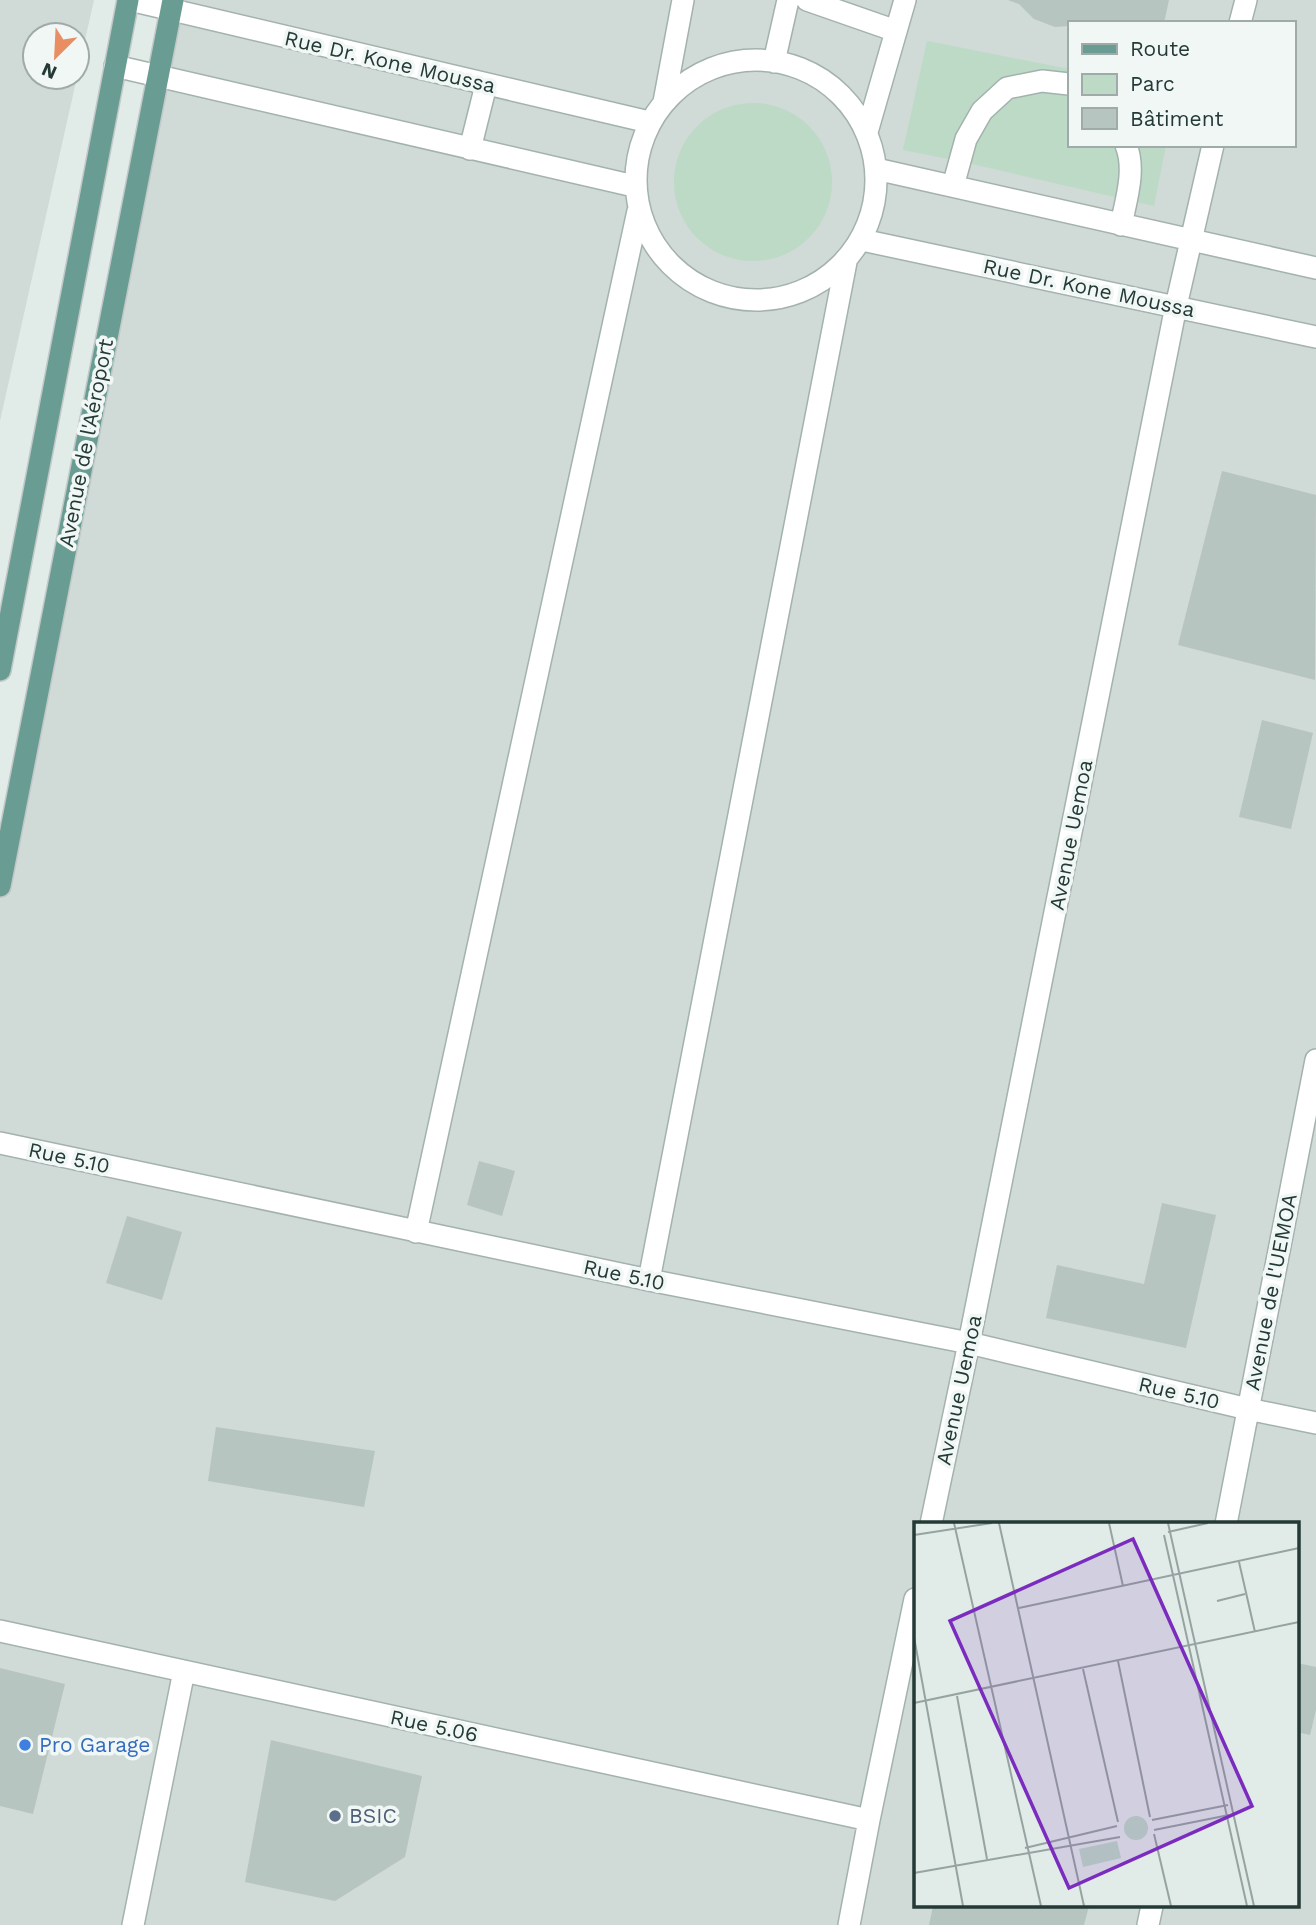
<svg xmlns="http://www.w3.org/2000/svg" width="1316" height="1925" font-family="'Work Sans',sans-serif">
<rect width="100%" height="100%" fill="#e1ebe7"/>
<path fill="#d0dad6" fill-rule="evenodd" d="M0,0h94l-17,75v-40h-42v42h42l-77,344z
M173,0h1143v1925h-1316v-1039zM1069,23h224v122h-224zM915,1524h382v382h-382z"/>
<path fill="#bcdac6" d="M927,41l142,28v76h97l-12,61 -195,-45 -56,-11z
M674 182a79 79 0 1 1 158 0a79 79 0 1 1-158 0Z"/>
<path fill="#b7c5c0" d="M1008,0h161l-5,23 -67,-2 -28,2v3l-14,1 -21,-8 -15,-15z
M1222,471l94,24 -1,185 -137,-35z
M1262,720l51,13 -22,96 -52,-12z
M479,1161l36,10 -13,45 -35,-11z
M1162,1203l54,12 -30,133 -140,-30 11,-53 87,19z
M127,1216l55,16 -20,68 -56,-17z
M216,1427l159,24 -11,56 -156,-26z
M1297,1663l19,4v43l-6,25 -13,-3z
M0,1668l65,16 -32,130 -33,-8z
M271,1740l151,36 -17,81 -70,44 -90,-19z
M933,1906h156l-5,19h-155z"/>
<g fill="none" stroke-linecap="round" stroke-linejoin="round">
<g stroke="#a4b2ae" stroke-width="24">
<path id="minor" d="M130,0l519,122
M807,0l89,31
M1240,23l6,-23
M636 180a120 120 0 1 1 240 0a120 120 0 1 1-240 0Z
M774,62l14,-62
M115,66l519,120
M664,102l19,-102
M867,132l38,-132
M470,149l16,-64
M876,169l440,99
M953,186l13,-47 16,-28 25,-23 35,-7 27,3
M1121,225c5,-25 15,-55 5,-80
M862,240l454,97
M0,1143l649,137 320,63 279,66 68,14
M416,1232l222,-1021
M649,1280l197,-1018
M931,1524l38,-181 207,-1037 37,-161
M1226,1524l90,-464
M0,1631l869,189
M133,1925l51,-254
M849,1925l20,-105 46,-221
M1148,1925l4,-19"/>
</g>
<g stroke="#c1c8c7" stroke-width="24">
<path id="major" d="M0,670l128,-670
M0,886l173,-886"/>
</g>
<use href="#minor" stroke="#fff" stroke-width="21"/>
<use href="#major" stroke="#699d94" stroke-width="21"/>
</g>
<circle fill="#3f7fe0" stroke="#f1f7f5" stroke-width="2.5" cx="25" cy="1745" r="7"/>
<circle fill="#5c6f8a" stroke="#f1f7f5" stroke-width="2.5" cx="335" cy="1816" r="7"/>
<g text-anchor="middle" stroke-width="7" stroke-linejoin="round" paint-order="stroke">
<g font-size="21" fill="#233a36" stroke="#f1f7f5">
<text transform="translate(390 62) rotate(13)" y="7">Rue Dr. Kone Moussa</text>
<text transform="translate(1089 288) rotate(12)" y="7">Rue Dr. Kone Moussa</text>
<text transform="translate(86 443) rotate(-79)" y="7">Avenue de l'Aéroport</text>
<text transform="translate(1071 835) rotate(-79)" y="7">Avenue Uemoa</text>
<text transform="translate(69 1158) rotate(12)" y="7">Rue 5.10</text>
<text transform="translate(624 1275) rotate(12)" y="7">Rue 5.10</text>
<text transform="translate(1271 1292) rotate(-79)" y="7">Avenue de l'UEMOA</text>
<text transform="translate(959 1390) rotate(-78)" y="7">Avenue Uemoa</text>
<text transform="translate(1179 1393) rotate(13)" y="7">Rue 5.10</text>
<text transform="translate(434 1726) rotate(12)" y="7">Rue 5.06</text>
</g>
<g font-size="21" fill="#366cbe" stroke="#f1f7f5" text-anchor="start">
<text x="39" y="1752">Pro Garage</text>
</g>
<g font-size="21" fill="#4e5e75" stroke="#f1f7f5" text-anchor="start">
<text x="349" y="1823">BSIC</text>
</g>
</g>
<g transform="translate(914 1522)">
<rect width="385" height="385" fill="#e1ebe7"/>
<path d="M210 306a12 12 0 1 1 24 0a12 12 0 1 1-24 0ZM203,319l4,17 -38,9 -4,-18z" fill="#bcdac6"/>
<path fill="none" stroke="#95a4a0" stroke-width="2" d="M40,1l87,383M85,1l85,383M195,1l14,63M254,1l86,383M254,10l40,-9M0,13l78,-12M250,13l83,371M325,40l16,70M303,79l28,-7M105,86l280,-60M0,115l49,269M204,139l32,156M169,147l35,153M43,174l30,163M0,181l385,-81M238,298l76,-15M240,308l75,-15M240,312l17,72M111,326l92,-22M0,351l206,-36"/>
<path fill="#7b2cbf" fill-opacity="0.15" stroke="#7b2cbf" stroke-width="3.5" d="M219,17l119,267 -183,82 -119,-267z"/>
<rect width="385" height="385" fill="none" stroke="#233a36" stroke-width="3.5"/>
</g>
<rect x="1068" y="21" width="228" height="126" fill="#f1f7f5" stroke="#9faba9" stroke-width="2"/>
<rect x="1082" y="44" width="35" height="10" fill="#699d94" stroke="#9faba9" stroke-width="2"/>
<text x="1130" y="56" font-size="21" fill="#233a36">Route</text>
<rect x="1082" y="74" width="35" height="21" fill="#bcdac6" stroke="#9faba9" stroke-width="2"/>
<text x="1130" y="91" font-size="21" fill="#233a36">Parc</text>
<rect x="1082" y="108" width="35" height="21" fill="#b7c5c0" stroke="#9faba9" stroke-width="2"/>
<text x="1130" y="126" font-size="21" fill="#233a36">Bâtiment</text>
<g transform="translate(56 56) rotate(204)"><circle r="33" fill="#f1f7f5" stroke="#9faba9" stroke-width="2"/>
<path d="M0-5L12 26L0 18L-12 26Z" fill="#e88e62"/>
<text y="-10" font-size="19" font-weight="bold" text-anchor="middle" fill="#233a36">N</text>
</g>
</svg>
